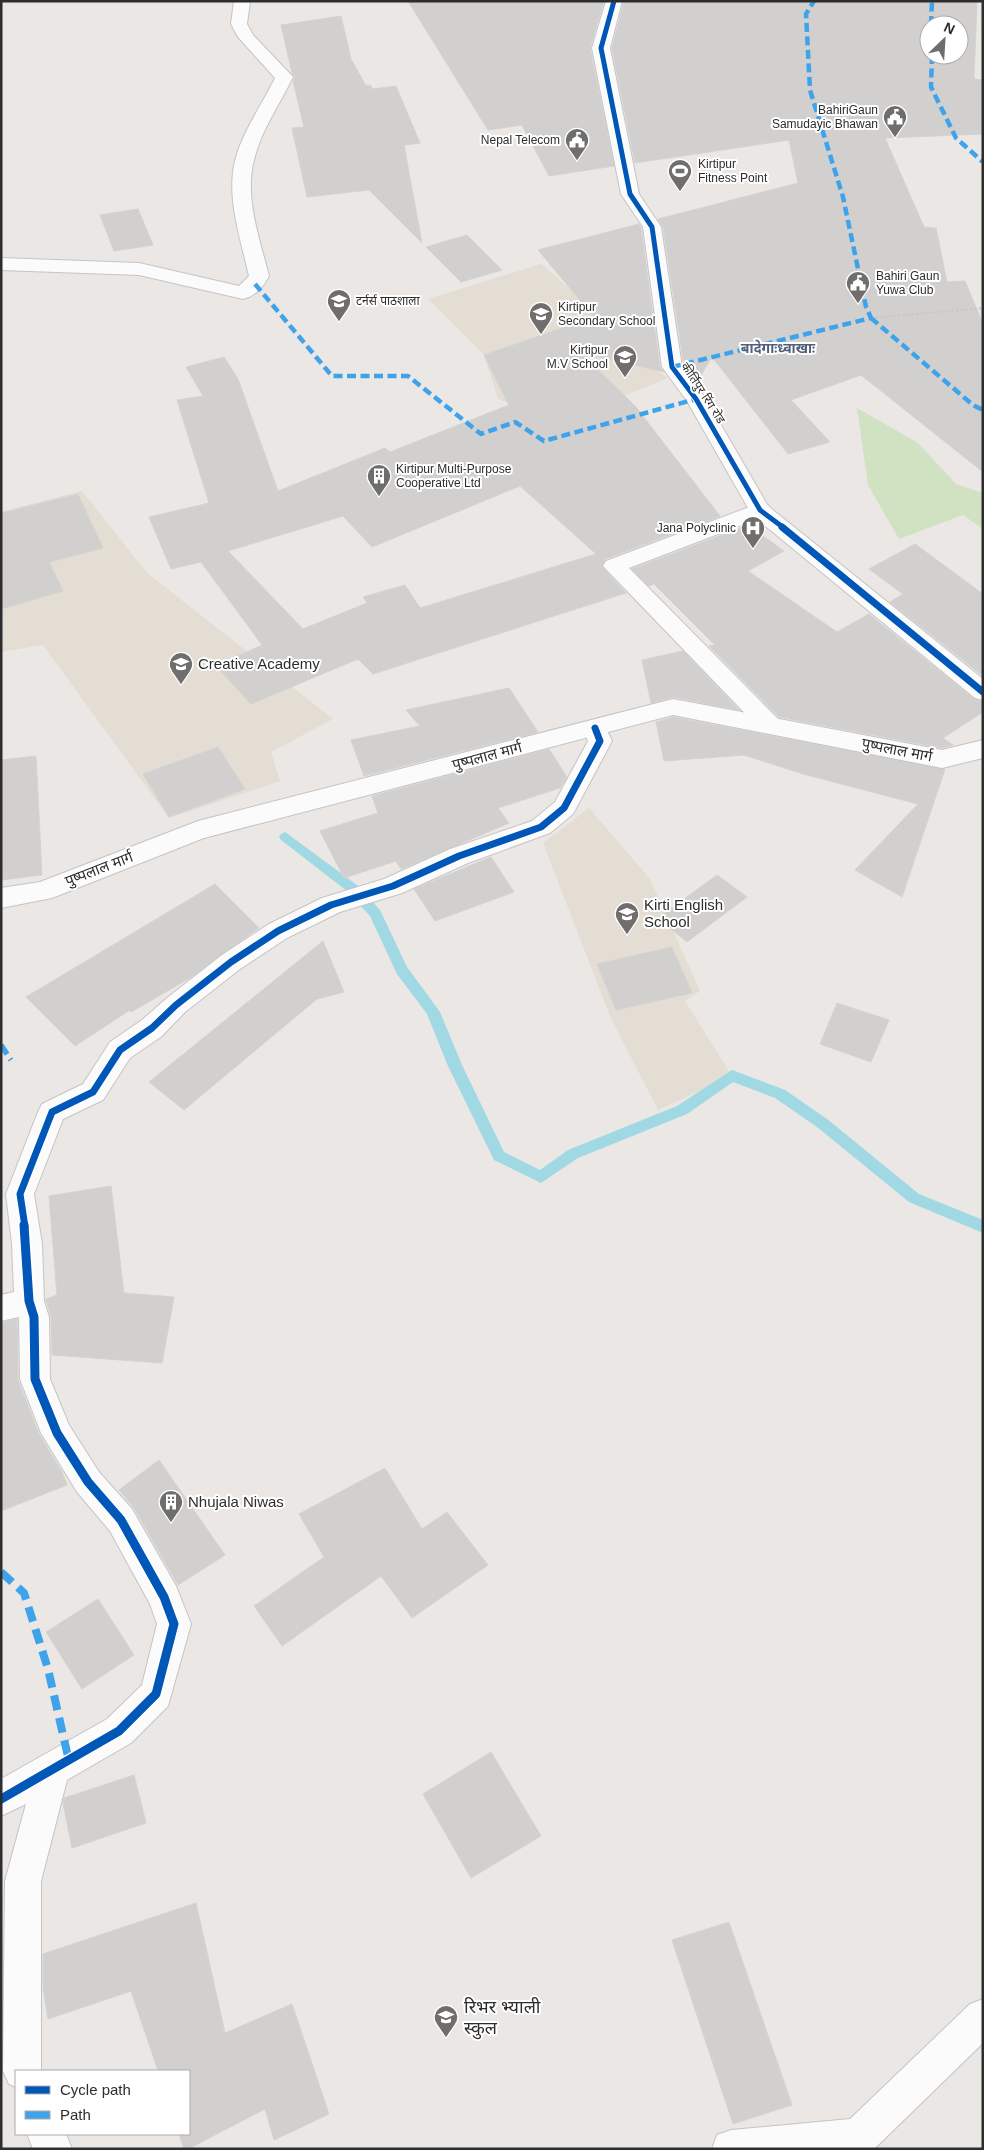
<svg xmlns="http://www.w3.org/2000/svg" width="984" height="2150" font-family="Arial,'Noto Sans Devanagari',sans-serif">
<rect width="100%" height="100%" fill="#eae7e5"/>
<path fill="#e3ddd4" d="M541,264l59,51 47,50 21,13 -42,17 -79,23 -49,-19 -14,-44 -56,-56z
M82,491l65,82 186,146 -62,33 9,29 -111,37 -126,-173 -42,7v-140z
M589,808l61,71 50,112 -15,10 47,75 -74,34 -48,-94 -67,-173z"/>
<path fill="#d1e2c2" d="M857,408l61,35 38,41 27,9v36l-20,-14 -64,24 -31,-54z"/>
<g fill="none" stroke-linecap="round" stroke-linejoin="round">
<path fill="#a0d8e4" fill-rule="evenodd" d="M285,832l72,53 23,25 27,57 33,45 22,53 42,87 36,18 28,-20 109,-44 55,-36 53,20 42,29 92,75 64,26v13l-74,-31 -92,-75 -42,-29 -42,-16 -46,32 -109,44 -37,25 -47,-23 -46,-94 -21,-52 -30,-40 -27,-58 -23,-25 -66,-51 -2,-3 2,-3z"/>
</g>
<path fill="#d2d0ce" stroke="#d5d3d1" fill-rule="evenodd" d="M408,1h196l-14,47 24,118 -65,10 -27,-51 -34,5z
M624,1h353l-3,78 9,1v54l-98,4 39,89 12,1 11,54 18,-1 18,43v148l-122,-97 -70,25 39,42 -42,12 -76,-97 -14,23 -4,-1 -10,-13 -21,-139 -5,-8 140,-36 -9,-43 -154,23 -23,-115zM929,25h30v30h-30z
M341,16l10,43 15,27 4,-1 3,4 23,-3 24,57 -16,2 18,98 -53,-53 -62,7 -15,-69 12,-1 -11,-46 2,-4 -3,-4 -11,-48z
M138,209l15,36 -39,6 -14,-36z
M639,224l2,4 19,139 4,5 -84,-20 56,55 84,109 -115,43 -3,8 24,26 -253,81 -15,-15 -107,45 -35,-38 46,-21 -61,-83 -30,7 -22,-52 60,-14 -32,-103 26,-4 -17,-29 38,-10 14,22 40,112 107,-43 5,4 119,-47 -25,-50 110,-38 -56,-67zM520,486l76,68 -176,54 -15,-23 -42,12 4,6 -64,26 -75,-78 115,-35 29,31z
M467,235l35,35 -41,12 -35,-35z
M78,494l25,54 -54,14 14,29 -62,18v-96z
M748,525l36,26 -36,20 89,61 32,-18 105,85 9,3v10l-40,26 10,7 -11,3 -163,-31 -70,-71 6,-1 -61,-61 -5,2 -17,-17z
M915,544l68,50v82l-93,-74 13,-8 -34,-25z
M683,651l56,59 -66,-13 -22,6 -9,-43z
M509,688l29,44 -174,44 -13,-36 69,-14 -14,-16z
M673,717l272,52 -43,128 -47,-27 63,-66 -115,-30 -59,-19 -80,6 -8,-39z
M218,747l27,42 -76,28 -26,-43z
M549,749l18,28 -7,11 -62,20 11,15 -108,46 -5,-8 -52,17 -24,-47 58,-18 -6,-17z
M36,756l6,119 -41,5v-120z
M491,857l23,35 -79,29 -21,-32z
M717,875l30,22 -60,45 -29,-24z
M215,884l44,44 -71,51 -57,33 -1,-2 -55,36 -49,-49z
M323,941l21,51 -27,7 -133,111 -35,-28z
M672,947l20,46 -76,17 -19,-46z
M837,1003l52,17 -18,42 -51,-18z
M111,1186l13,107 50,4 -12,66 -110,-8 -1,-38 -5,-18 11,-4 -8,-99z
M17,1319l1,61 21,54 23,38 5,13 -66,26v-188z
M159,1460l66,95 -47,30 -44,-77 -15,-18z
M385,1468l37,61 25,-17 41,53 -76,53 -31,-42 -99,70 -28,-40 70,-49 -25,-43z
M98,1599l36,56 -52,34 -36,-57z
M491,1752l50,84 -70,42 -48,-84z
M134,1775l12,48 -74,25 -9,-45 1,-5z
M196,1903l29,130 67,-29 37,110 -55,26 -9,-31 -77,40h-4l-5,-15h10v-63h-31l-27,-80 -83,28 -5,-31v-34z
M729,1922l63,183 -59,19 -61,-184z"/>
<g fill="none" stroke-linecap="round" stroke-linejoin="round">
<g stroke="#c5c4c5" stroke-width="2">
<path id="street" d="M234,1h16l-3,23 6,11 40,42c-13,27 -32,53 -39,83 -10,37 6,80 15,116 -6,11 -13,20 -26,23l-104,-24 -138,-5v-12l138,5 100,23 10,-10c-8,-36 -23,-78 -14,-115 7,-29 27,-56 40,-83l-37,-41 -7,-13z
M760,503l8,2 3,5 -3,5 -139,53 150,152 4,6 -4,6 -8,2 -8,-2 -160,-166 3,-5z
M595,720l8,2 9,19 -39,73 -23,19 -82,30 -66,30 -62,19 -53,26 -47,31 -55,43 -23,24 -32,22 -27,42 -40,19 -29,75 8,50 2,57 5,16 1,62 19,46 30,47 33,37 44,77 15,38 -23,82 -37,37 -64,37 -26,101v190h-25v16l-7,-3 -6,-13 2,-190 21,-77 -25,12v-37l106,-60 35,-34 15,-61 -7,-20 -40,-73 -33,-39 -36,-59 -21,-54 -1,-62 -18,4v-26l13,-3 -2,-48 -6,-50 32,-82 4,-8 41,-20 27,-42 32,-22 25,-22 55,-43 47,-31 53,-26 62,-19 66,-30 82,-28 23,-19 33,-61 -5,-13 4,-6z
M983,1999v44l-109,106h-162l5,-14 14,-5 119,-11 120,-115z
M27,2134h39l6,15h-39z"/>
</g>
<g stroke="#c5c4c5" stroke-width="2">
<path id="secondary" d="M606,1h16l-12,47 29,146 22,33 21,140 24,32 62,107 215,173v21l-8,-2 -223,-183 -65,-114 -25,-34 -19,-140 -22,-33 -29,-146z
M673,699l269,51 41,-10v18l-41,10 -269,-53 -469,123 -152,60 -51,10v-20l39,-6 158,-61z"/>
</g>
<path stroke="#c7c7c7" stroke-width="2" stroke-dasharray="2.5 2" stroke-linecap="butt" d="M871,318l112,-10"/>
<use href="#street" fill="#fcfbfb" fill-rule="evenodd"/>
<use href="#secondary" fill="#fcfbfb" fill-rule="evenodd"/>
<path stroke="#3ea3eb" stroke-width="4.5" stroke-dasharray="9 4.5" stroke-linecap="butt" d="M931,25l1,-24
M932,55l-1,32 25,51 27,24
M255,284l77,92h76l73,58 34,-12 29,19 152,-42
M871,318l102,87 10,5
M672,367l199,-49 -5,-11 -23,-110 -33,-107 -4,-76 8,-13"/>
<path stroke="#3ea3eb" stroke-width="5.5" stroke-dasharray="11 5.5" stroke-linecap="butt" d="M1,1045l10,15"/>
<path stroke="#3ea3eb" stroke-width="8" stroke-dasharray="15 8" stroke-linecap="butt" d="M1,1572l23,21 24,76 21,92"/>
<g stroke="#fff" stroke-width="7">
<path id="cycleway-far2" d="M614,1l-13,47 29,146 22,33 20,140 24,32 64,111 24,18"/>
</g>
<g stroke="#fff" stroke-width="10">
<path id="cycleway-far1" d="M782,527l201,165
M25,1227l-5,-33 32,-82 41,-20 27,-42 32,-22 24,-23 55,-43 47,-31 53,-26 62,-19 66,-30 82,-29 23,-19 36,-67 -5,-13"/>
</g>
<g stroke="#fff" stroke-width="12">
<path id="cycleway" d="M1,1799l118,-68 37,-37 18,-70 -10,-27 -43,-77 -33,-38 -31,-49 -22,-54 -1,-62 -5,-16 -5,-76"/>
</g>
<use href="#cycleway-far2" stroke="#0057b8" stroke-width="5"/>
<use href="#cycleway-far1" stroke="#0057b8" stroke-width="7"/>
<use href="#cycleway" stroke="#0057b8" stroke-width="9"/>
</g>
<defs>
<g id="civic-pin" transform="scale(1.25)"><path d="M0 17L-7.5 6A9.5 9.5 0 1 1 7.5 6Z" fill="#6f6e6d" stroke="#fff"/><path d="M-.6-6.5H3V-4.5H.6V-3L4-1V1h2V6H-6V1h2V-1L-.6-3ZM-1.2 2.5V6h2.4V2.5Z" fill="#fff"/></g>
<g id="stadium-pin" transform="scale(1.25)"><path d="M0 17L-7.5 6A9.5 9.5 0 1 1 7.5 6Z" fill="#6f6e6d" stroke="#fff"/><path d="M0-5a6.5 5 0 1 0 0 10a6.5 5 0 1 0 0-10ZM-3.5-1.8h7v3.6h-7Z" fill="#fff"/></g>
<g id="school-pin" transform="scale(1.25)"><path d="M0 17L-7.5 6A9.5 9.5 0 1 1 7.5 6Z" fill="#6f6e6d" stroke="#fff"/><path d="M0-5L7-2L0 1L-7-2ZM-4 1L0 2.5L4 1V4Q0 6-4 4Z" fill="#fff"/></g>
<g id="building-pin" transform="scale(1.25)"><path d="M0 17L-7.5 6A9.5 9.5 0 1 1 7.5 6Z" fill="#6f6e6d" stroke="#fff"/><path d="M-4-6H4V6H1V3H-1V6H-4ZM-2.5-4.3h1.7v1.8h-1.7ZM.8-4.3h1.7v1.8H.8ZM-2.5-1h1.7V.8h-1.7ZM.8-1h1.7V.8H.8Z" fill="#fff"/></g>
<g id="hospital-pin" transform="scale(1.25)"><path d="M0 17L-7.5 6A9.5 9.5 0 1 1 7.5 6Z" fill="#6f6e6d" stroke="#fff"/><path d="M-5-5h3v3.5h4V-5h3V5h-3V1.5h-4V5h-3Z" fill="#fff"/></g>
</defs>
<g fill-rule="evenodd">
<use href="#civic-pin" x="895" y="117"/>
<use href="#civic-pin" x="577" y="140"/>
<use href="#stadium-pin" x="680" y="171"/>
<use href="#civic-pin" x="858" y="283"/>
<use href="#school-pin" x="339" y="301"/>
<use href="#school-pin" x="541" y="314"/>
<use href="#school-pin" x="625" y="357"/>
<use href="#building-pin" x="379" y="476"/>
<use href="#hospital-pin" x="753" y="528"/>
<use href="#school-pin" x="181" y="664"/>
<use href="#school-pin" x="627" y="914"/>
<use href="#building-pin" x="171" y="1502"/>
<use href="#school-pin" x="446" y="2017"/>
</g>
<g text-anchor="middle" stroke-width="4" stroke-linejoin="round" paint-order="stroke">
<g font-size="12" fill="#2d2d2d" stroke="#fff" text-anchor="start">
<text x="878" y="114" text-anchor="end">BahiriGaun<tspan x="878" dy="14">Samudayic Bhawan</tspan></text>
<text x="560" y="144" text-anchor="end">Nepal Telecom</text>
<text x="698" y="168">Kirtipur<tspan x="698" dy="14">Fitness Point</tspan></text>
<text x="876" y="280">Bahiri Gaun<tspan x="876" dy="14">Yuwa Club</tspan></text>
<text x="356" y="305">टर्नर्स पाठशाला</text>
<text x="558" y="311">Kirtipur<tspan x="558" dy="14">Secondary School</tspan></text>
<text x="608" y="354" text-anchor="end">Kirtipur<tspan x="608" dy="14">M.V School</tspan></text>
<text x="396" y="473">Kirtipur Multi-Purpose<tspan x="396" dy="14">Cooperative Ltd</tspan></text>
<text x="736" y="532" text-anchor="end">Jana Polyclinic</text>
</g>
<g font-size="12" fill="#2d2d2d" stroke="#fff">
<text transform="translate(703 393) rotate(57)" y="4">कीर्तिपुर रिंग रोड</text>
</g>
<g font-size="14" font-weight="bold" fill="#525d7a" stroke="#fff">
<text x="778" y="353">बादेगाःध्वाखाः</text>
</g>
<g font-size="15" fill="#2d2d2d" stroke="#fff" text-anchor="start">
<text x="198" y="669">Creative Academy</text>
<text x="644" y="910">Kirti English<tspan x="644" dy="17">School</tspan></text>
<text x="188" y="1507">Nhujala Niwas</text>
</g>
<g font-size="15" fill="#2d2d2d" stroke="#fff">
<text transform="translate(897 750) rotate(11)" y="5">पुष्पलाल मार्ग</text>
<text transform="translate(487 756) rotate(-15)" y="5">पुष्पलाल मार्ग</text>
<text transform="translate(99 869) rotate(-21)" y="5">पुष्पलाल मार्ग</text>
</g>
<g font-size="18" fill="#2d2d2d" stroke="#fff" text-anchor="start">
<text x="464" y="2013">रिभर भ्याली<tspan x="464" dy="21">स्कुल</tspan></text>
</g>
</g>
<rect width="984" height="2150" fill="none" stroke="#2d2d2d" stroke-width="5"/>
<rect x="15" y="2070" width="175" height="65" fill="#ffffff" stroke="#ababab"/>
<rect x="25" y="2086" width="25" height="8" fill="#0057b8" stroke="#ababab"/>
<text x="60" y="2095" font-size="15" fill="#2d2d2d">Cycle path</text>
<rect x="25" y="2111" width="25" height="8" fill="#3ea3eb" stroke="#ababab"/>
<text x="60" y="2120" font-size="15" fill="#2d2d2d">Path</text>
<g transform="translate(944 40) rotate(25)"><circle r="24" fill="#ffffff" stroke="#ababab"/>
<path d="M0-4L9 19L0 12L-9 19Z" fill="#6f6e6d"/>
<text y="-8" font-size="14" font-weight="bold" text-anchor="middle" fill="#2d2d2d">N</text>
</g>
</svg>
